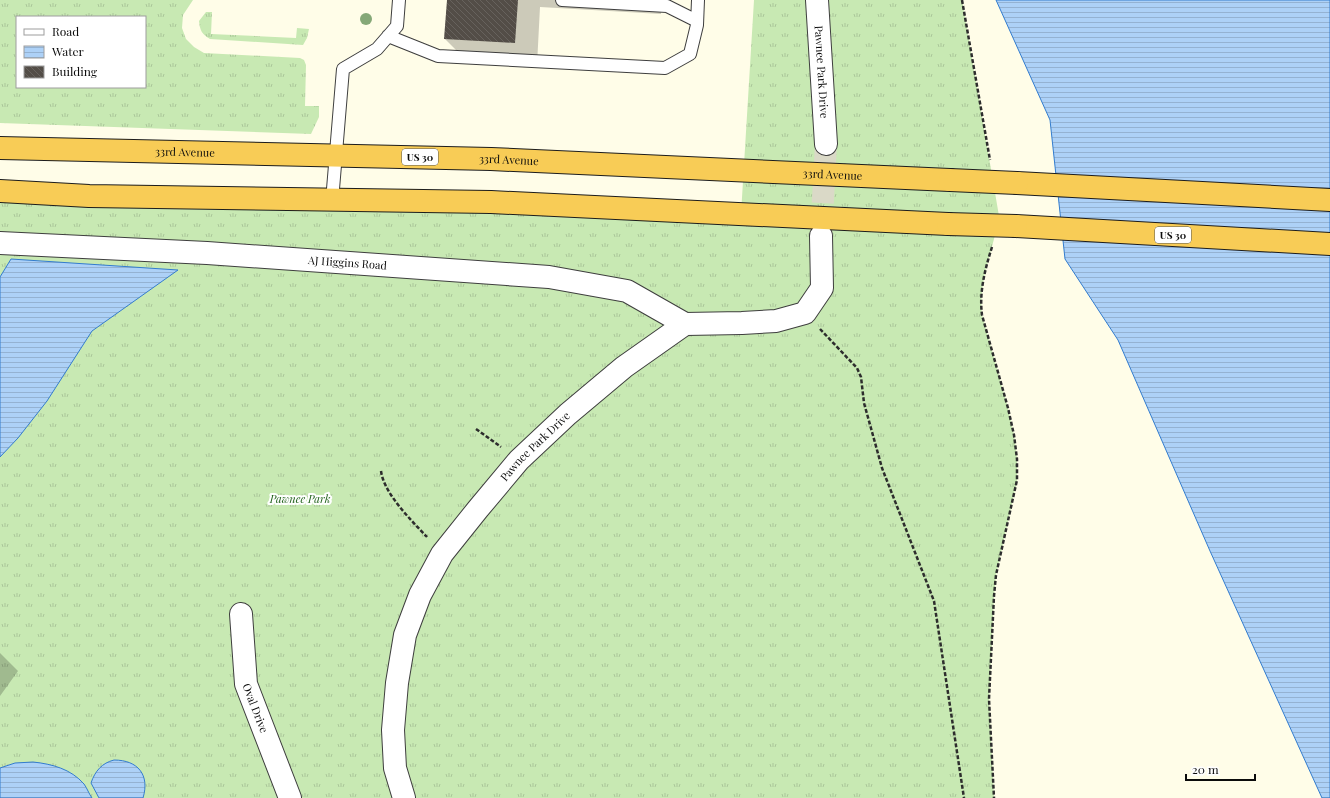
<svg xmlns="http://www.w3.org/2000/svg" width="1330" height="798" font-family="'Playfair Display',serif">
<defs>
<pattern id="grass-tufts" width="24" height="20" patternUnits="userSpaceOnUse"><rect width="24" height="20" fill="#c8e9b3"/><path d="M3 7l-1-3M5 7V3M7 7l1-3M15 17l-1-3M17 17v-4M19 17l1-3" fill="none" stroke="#aac699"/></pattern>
<pattern id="water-rules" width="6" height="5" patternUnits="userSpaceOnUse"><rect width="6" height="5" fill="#add1f7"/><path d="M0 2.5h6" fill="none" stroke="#94b2d2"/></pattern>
<pattern id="building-back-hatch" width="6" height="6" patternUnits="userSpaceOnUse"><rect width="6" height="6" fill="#534d47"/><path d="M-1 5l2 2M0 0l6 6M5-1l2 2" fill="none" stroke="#67625d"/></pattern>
</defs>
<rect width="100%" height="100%" fill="#fffde8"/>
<path fill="url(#grass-tufts)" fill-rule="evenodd" d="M0,0h193l-10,15 -1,13 4,11 8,8 10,6 96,5 4,2 2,5 -1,41h14v11l-8,17 -311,-11zM17,17h128v70h-128z
M754,0h208l37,216c-5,33 -21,64 -17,99l26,93 6,27 3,24v22l-21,94 -2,21 -5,103 5,99h-994v-607l741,23z
M206,12h6l-1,22 85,4 1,-10 12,1 -2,9 -4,7 -93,-6c-8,-5 -10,-8 -11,-18z"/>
<path fill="url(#water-rules)" stroke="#337cce" d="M996,0h334v798h-8l-112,-247 -92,-211 -53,-81 -15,-139z
M11,259l167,11 -86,61 -45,70 -29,37 -18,19v-180z
M114,760c24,0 36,15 29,38h-44l-8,-15c4,-12 11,-20 23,-23z
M33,762c19,2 38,7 51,22 3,4 5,10 8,14h-92v-30l15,-5z"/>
<path fill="#0003" d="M448,0h213v14l-121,-7 -3,58 -70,-4 -22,-22z
M0,653l18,18 -18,25z"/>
<path fill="url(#building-back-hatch)" d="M447,0h71l-3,43 -71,-4z"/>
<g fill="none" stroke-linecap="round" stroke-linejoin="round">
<path stroke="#dad9c7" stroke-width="22" stroke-dasharray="22 11" stroke-linecap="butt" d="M821,236l5,-92"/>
<g stroke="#3e3e3e" stroke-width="14">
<path id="service" d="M562,0l105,6 30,15
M388,36l50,20 227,12 25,-14 7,-29 1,-25
M332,201l11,-132 34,-20 20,-23 2,-26"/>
</g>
<g stroke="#3e3e3e" stroke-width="24">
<g id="minor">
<path id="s1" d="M817,0l9,144"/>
<path id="s2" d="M0,243l207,10 342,24 78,14 58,33"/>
<path id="s3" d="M241,614l5,70 44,114"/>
<path id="s4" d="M404,798l-9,-30 -2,-38 4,-47 8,-48 15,-40 22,-41 36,-45 41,-49 49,-46 56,-47 61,-43 57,-1 34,-2 29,-8 17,-25 -1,-52"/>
</g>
</g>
<g stroke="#1c1c1c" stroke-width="24">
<g id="trunk">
<path id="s5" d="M0,148l491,11 459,21"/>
<path d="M1017,183l313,17"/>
<path d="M0,191l89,5 402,6 457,22"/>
<path d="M1016,226l314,18"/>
</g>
</g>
<path stroke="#2d2d2d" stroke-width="2.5" stroke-dasharray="4 2" stroke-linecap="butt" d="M962,0l28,160
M992,247c-7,22 -13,45 -10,68l26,93 6,27 3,24v21l-21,95 -2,21 -5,103 5,99
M820,329l37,39 4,9 3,26 18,65 52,133 30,197
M476,429l25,18
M381,471c3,23 31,50 46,66"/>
<use href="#service" stroke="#fff" stroke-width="12"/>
<use href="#minor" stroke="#fff" stroke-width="22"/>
<use href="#trunk" stroke="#f8cc56" stroke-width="22"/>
<g stroke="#1c1c1c" stroke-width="24" stroke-linecap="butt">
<path id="trunk-bridge" d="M950,180l67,3
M948,224l68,2"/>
</g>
<use href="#trunk-bridge" stroke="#f8cc56" stroke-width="22"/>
</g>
<circle fill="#85a877" cx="366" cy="19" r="6"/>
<g text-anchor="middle" stroke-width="4" stroke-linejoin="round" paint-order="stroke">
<g fill="#fff" stroke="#545454" stroke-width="1">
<rect x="402" y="149" width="36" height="16" rx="3"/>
<rect x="1155" y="227" width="36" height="16" rx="3"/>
</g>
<g font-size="10" font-weight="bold" fill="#0b0b0b">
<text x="420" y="161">US 30</text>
<text x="1173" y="239">US 30</text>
</g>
<g font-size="11" fill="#0b0b0b" stroke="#fff">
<text dy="4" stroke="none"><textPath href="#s1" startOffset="72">Pawnee Park Drive</textPath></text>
<text dy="4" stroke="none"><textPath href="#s5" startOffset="185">33rd Avenue</textPath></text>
<text dy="4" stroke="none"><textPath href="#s5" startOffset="509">33rd Avenue</textPath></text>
<text dy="4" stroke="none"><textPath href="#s5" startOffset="833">33rd Avenue</textPath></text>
<text dy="4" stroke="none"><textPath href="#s2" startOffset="348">AJ Higgins Road</textPath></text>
<text dy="4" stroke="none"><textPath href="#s4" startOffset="397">Pawnee Park Drive</textPath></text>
<text dy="4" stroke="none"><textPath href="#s3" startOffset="96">Oval Drive</textPath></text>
</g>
<g font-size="11" font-style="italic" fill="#21621b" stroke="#fff">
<text x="300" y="503">Pawnee Park</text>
</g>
</g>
<rect x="16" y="16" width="130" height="72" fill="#ffffff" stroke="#9d9d9d"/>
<rect x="24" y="29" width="20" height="6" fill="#ffffff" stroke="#9d9d9d"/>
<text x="52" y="36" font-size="12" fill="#0b0b0b">Road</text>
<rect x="24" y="46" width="20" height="12" fill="url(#water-rules)" stroke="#9d9d9d"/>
<text x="52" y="56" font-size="12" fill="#0b0b0b">Water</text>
<rect x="24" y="66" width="20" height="12" fill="url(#building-back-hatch)" stroke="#9d9d9d"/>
<text x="52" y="76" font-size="12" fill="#0b0b0b">Building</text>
<path d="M1186 774v6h69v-6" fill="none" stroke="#0b0b0b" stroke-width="2"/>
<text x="1192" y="774" font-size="12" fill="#0b0b0b" stroke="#ffffff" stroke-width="3" paint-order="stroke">20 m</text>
</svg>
